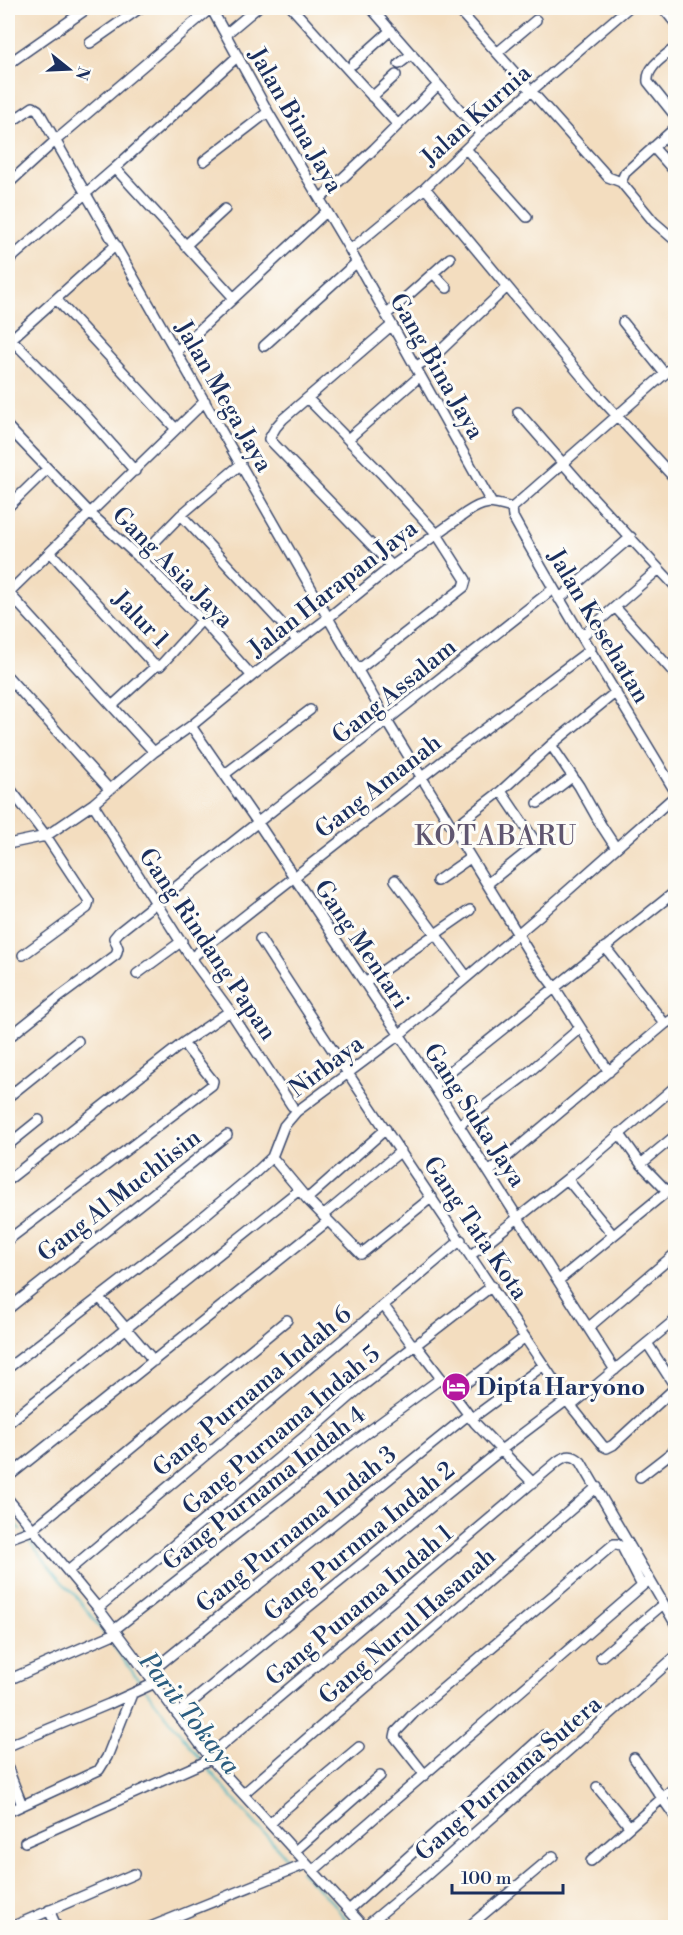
<svg xmlns="http://www.w3.org/2000/svg" width="683" height="1935" font-family="'Libre Bodoni',serif">
<rect width="100%" height="100%" fill="#fdfcf7"/>
<filter id="ink" filterUnits="userSpaceOnUse"><feTurbulence type="fractalNoise" baseFrequency=".0167" numOctaves="2"/><feDisplacementMap in="SourceGraphic" scale="12" xChannelSelector="R" yChannelSelector="G"/><feConvolveMatrix kernelMatrix="1 2 1 2 8 2 1 2 1" color-interpolation-filters="sRGB"/></filter>
<filter id="wash" filterUnits="userSpaceOnUse"><feTurbulence type="fractalNoise" baseFrequency=".008" numOctaves="4" result="noise"/><feDisplacementMap in="SourceGraphic" scale="24" xChannelSelector="R" yChannelSelector="G"/><feGaussianBlur stdDeviation="1.35" result="paint"/><feColorMatrix in="noise" values="0 0 0 0 0 0 0 0 0 0 0 0 0 0 0 0 0 1.4 0 .05"/><feComposite in="paint" operator="in"/></filter>
<g filter="url(#wash)">
<rect width="100%" height="100%" fill="#f3ddbf"/>
<g fill="none" stroke-linecap="round" stroke-linejoin="round">
<path stroke="#45b3c0" stroke-width="2" d="M8,1514l2,5 11,11
M24,1535l36,45 17,17 28,38
M109,1640l34,46
M146,1690l56,71
M206,1766l28,34 59,65
M300,1871l34,33 18,24"/>
</g>
</g>
<g filter="url(#ink)">
<g fill="none" stroke-linecap="round" stroke-linejoin="round">
<g stroke="#3b496d" stroke-width="12">
<path id="minor" d="M211,8l57,104 82,138 141,252
M292,8l106,117
M371,8l110,126
M457,8l151,169 13,5
M663,8l13,16
M226,34l31,-26
M90,43l50,-35
M676,47c-11,9 -30,20 -28,35l28,35
M498,52l38,-32
M8,64l80,-56
M353,64l38,-34
M399,64l13,-10
M372,97l24,-22
M8,124l25,-17 5,3 349,611 146,238 22,29 54,84
M676,127l-51,46 -4,9 33,40 22,19
M653,147l23,26
M466,149l61,68
M204,161l64,-49
M115,168l119,130
M8,184l47,-43 156,-133
M425,188l168,202 83,90
M320,199l54,-50 64,-64
M185,246l40,-37
M350,250l75,-62 56,-54 147,-126
M8,261l107,-93 123,-112
M433,273l14,15
M56,299l120,130
M386,315l64,-57
M623,322l42,52
M392,325l-109,94 -7,8 -7,12 123,127
M11,339l73,74 51,58
M8,342l108,-97
M264,346l93,-84
M177,351l149,-139
M415,367l23,-14 68,-65
M308,399l73,74 55,60 30,47 -2,7 -106,83
M518,412l70,80 71,77 -44,38
M8,427l83,87 52,47 59,59 50,56
M348,439l72,-63
M8,507l39,-38
M512,508l1,9c51,93 108,184 163,276
M181,515l116,125
M51,553l103,112 6,1 42,-46
M139,558l42,-43 60,-51
M659,569l17,18
M8,592l146,160
M8,593l197,-192
M559,599l72,-62
M582,636l33,-29 61,68
M8,677l101,112
M112,706l45,-41
M191,726l67,97 175,262 182,285
M551,745l28,41 22,39 15,23
M225,774l85,-64
M8,786l38,50 43,65 -2,7 -64,47
M538,803l34,-26
M93,804l98,154 39,53 62,95
M453,828l48,-37 50,-46 65,-53
M8,844l38,-8 47,-32 61,-52 37,-26 61,-50 76,-58 64,-52 74,-53c19,-13 24,-11 46,-5l164,-144
M395,880l72,97
M437,881l33,-23
M487,884l50,-40 -36,-53
M260,939c101,157 207,311 311,467l32,40 4,2 6,-3 63,-58
M191,958l254,-199 146,-110
M137,974l45,-33
M365,983l105,-73
M665,1024l11,-7
M8,1038l50,-40 58,-43 2,-7 -4,-10 5,-6 434,-343
M433,1085l243,-194
M8,1097l70,-56
M459,1125l63,-47 58,-50
M619,1133l22,31 26,27
M8,1145l31,-25
M272,1157l35,42 79,-70
M641,1164l35,-29
M489,1172l176,-148 -60,-77
M567,1179l46,56
M8,1180l175,-137 47,-32
M307,1199l54,55 71,-57
M323,1216l78,-65
M8,1240l204,-155 1,-4 -30,-38
M471,1255l96,-76 109,-93
M559,1280l117,-96
M100,1298l54,63
M384,1306l29,40
M8,1309l219,-174
M589,1327l87,-74
M647,1343l29,45
M415,1344l60,79 58,60
M8,1368l184,-142 62,-52 18,-17 12,-31 12,-14 103,-77 148,-126 129,-114
M452,1394l73,-57
M571,1406l105,-87
M471,1419l73,-54
M8,1423l291,-233
M8,1477l320,-256
M640,1477l36,-28
M8,1499l90,109 113,151 154,169
M8,1539l24,-9 255,-210
M68,1571l393,-331
M98,1608l207,-172 55,-48 132,-102
M114,1630l228,-179 98,-72
M601,1657l61,-52
M148,1674l320,-259
M8,1680l108,-47
M177,1714l324,-264 66,-50
M8,1746l101,-42 46,-21
M209,1756l349,-295c9,-6 15,-7 23,1l95,163
M634,1758l42,60
M8,1769l14,36
M425,1775l-30,-38 1,-5 19,-20 199,-168h3l5,3 20,39
M597,1787l32,39
M243,1794l354,-307
M8,1812l91,-42 8,-13 25,-63
M270,1824l14,-14 75,-63
M25,1842l186,-83
M295,1851l85,-75
M591,1861l85,-75
M313,1871l336,-291
M350,1909l194,-174
M49,1910l8,18
M365,1927l54,-45 257,-226
M9,1928l125,-54
M148,1928l158,-64
M467,1928l86,-72"/>
</g>
<use href="#minor" stroke="#fff" stroke-width="9"/>
</g>
</g>
<defs>
<g id="hotel-disc" transform="scale(1.5)"><circle r="9.5" fill="#b5179e" stroke="#fdfcf7"/><path d="M-6-4.5h1.5V1H6V5H4.5V3h-9V5H-6ZM-4 0a1.8 1.8 0 1 1 3.6 0ZM.5 0V-2.5h3Q6-2.5 6 0Z" fill="#fff"/></g>
</defs>
<g fill-rule="evenodd">
<use href="#hotel-disc" x="456" y="1387"/>
</g>
<g text-anchor="middle" stroke-width="6" stroke-linejoin="round" paint-order="stroke">
<g font-size="24" fill="#1b2f5e" stroke="#fdfcf7">
<text transform="translate(476 115) rotate(-42)" y="8">Jalan Kurnia</text>
<text transform="translate(296 120) rotate(60)" y="8">Jalan Bina Jaya</text>
<text transform="translate(437 366) rotate(60)" y="8">Gang Bina Jaya</text>
<text transform="translate(224 396) rotate(60)" y="8">Jalan Mega Jaya</text>
<text transform="translate(173 567) rotate(45)" y="8">Gang Asia Jaya</text>
<text transform="translate(333 588) rotate(-38)" y="8">Jalan Harapan Jaya</text>
<text transform="translate(141 619) rotate(46)" y="8">Jalur 1</text>
<text transform="translate(599 626) rotate(59)" y="8">Jalan Kesehatan</text>
<text transform="translate(394 691) rotate(-39)" y="8">Gang Assalam</text>
<text transform="translate(378 786) rotate(-38)" y="8">Gang Amanah</text>
<text transform="translate(208 944) rotate(56)" y="8">Gang Rindang Papan</text>
<text transform="translate(362 944) rotate(56)" y="8">Gang Mentari</text>
<text transform="translate(326 1066) rotate(-37)" y="8">Nirbaya</text>
<text transform="translate(475 1115) rotate(57)" y="8">Gang Suka Jaya</text>
<text transform="translate(119 1195) rotate(-38)" y="8">Gang Al Muchlisin</text>
<text transform="translate(476 1228) rotate(56)" y="8">Gang Tata Kota</text>
<text transform="translate(252 1391) rotate(-40)" y="8">Gang Purnama Indah 6</text>
<text transform="translate(281 1430) rotate(-40)" y="8">Gang Purnama Indah 5</text>
<text transform="translate(264 1488) rotate(-38)" y="8">Gang Purnama Indah 4</text>
<text transform="translate(296 1529) rotate(-39)" y="8">Gang Purnama Indah 3</text>
<text transform="translate(359 1541) rotate(-39)" y="8">Gang Purnma Indah 2</text>
<text transform="translate(359 1605) rotate(-40)" y="8">Gang Punama Indah 1</text>
<text transform="translate(407 1626) rotate(-41)" y="8">Gang Nurul Hasanah</text>
<text transform="translate(508 1778) rotate(-41)" y="8">Gang Purnama Sutera</text>
</g>
<g font-size="24" font-weight="bold" fill="#1b2f5e" stroke="#fdfcf7" text-anchor="start">
<text x="477" y="1395">Dipta Haryono</text>
</g>
<g font-size="26" font-style="italic" fill="#2a5d80" stroke="#fdfcf7">
<text transform="translate(190 1713) rotate(52)" y="9">Parit Tokaya</text>
</g>
<g font-size="27" letter-spacing="1.5" fill="#605670" stroke="#fdfcf7">
<text x="496" y="845">KOTABARU</text>
</g>
</g>
<rect width="683" height="1935" fill="none" stroke="#fdfcf7" stroke-width="30"/>
<g transform="translate(69 69) rotate(108)" stroke="#fdfcf7" stroke-width="4.5" paint-order="stroke">
<path d="M0-4.5L10 22L0 15L-10 22Z" fill="#1b2f5e"/>
<text y="-9" font-size="16" font-weight="bold" text-anchor="middle" fill="#1b2f5e">N</text>
</g>
<path d="M452 1884v9h111v-9" fill="none" stroke="#1b2f5e" stroke-width="3"/>
<text x="461" y="1884" font-size="18" fill="#1b2f5e" stroke="#fdfcf7" stroke-width="4.5" paint-order="stroke">100 m</text>
</svg>
